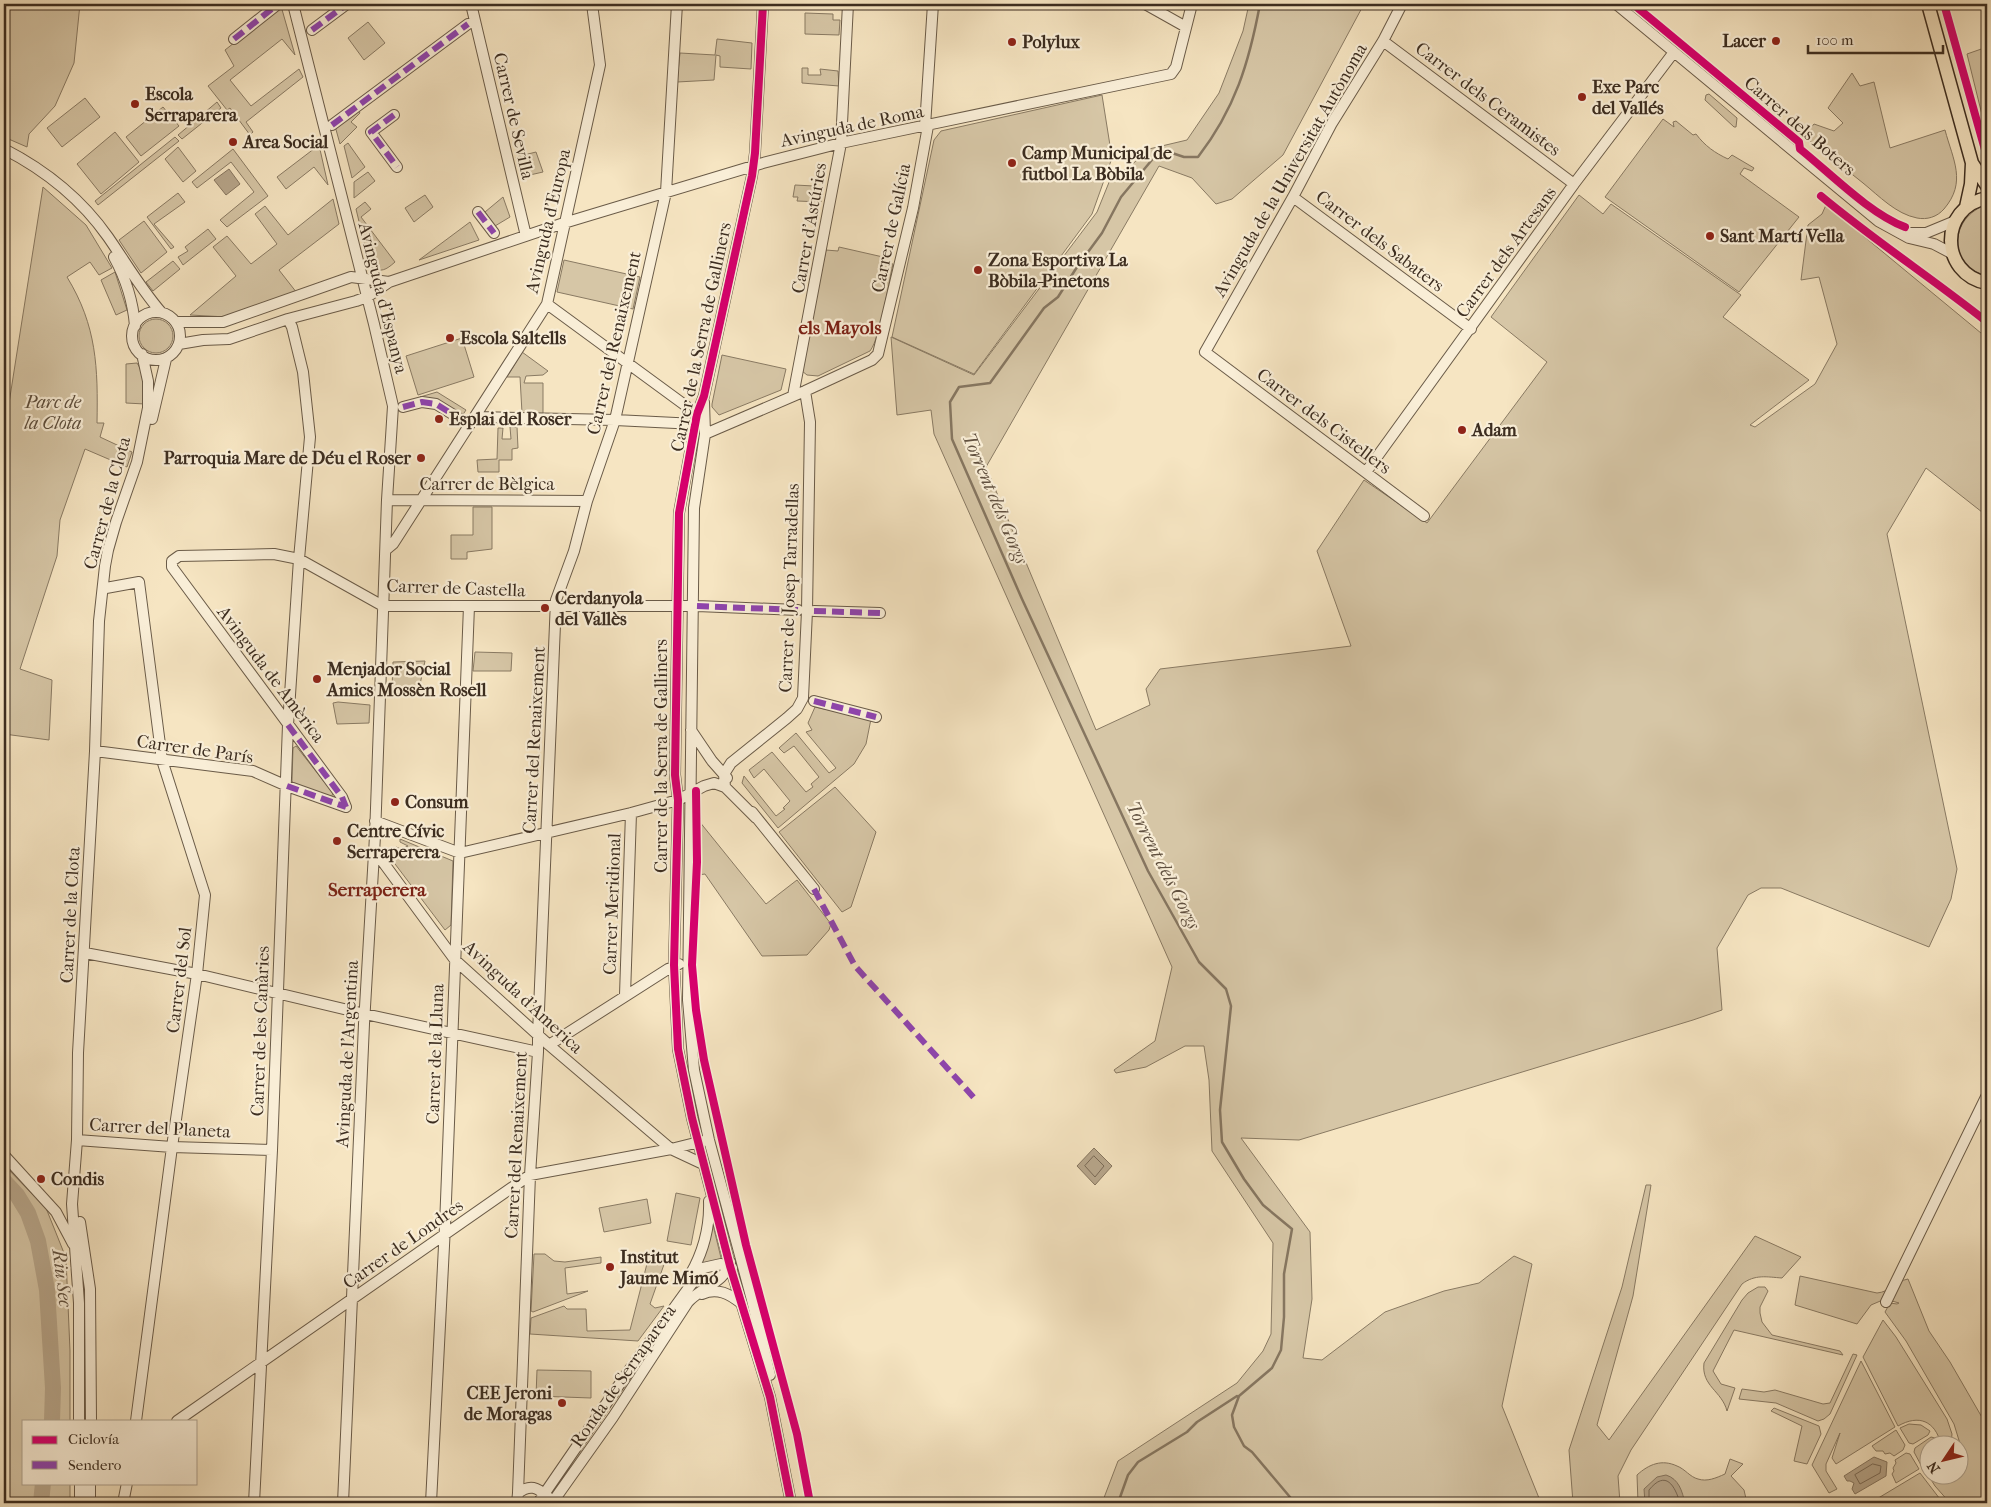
<svg xmlns="http://www.w3.org/2000/svg" width="1991" height="1507" font-family="'IM FELL French Canon',serif">
<rect width="100%" height="100%" fill="#f6e5c2"/>
<filter id="stains"><feTurbulence type="fractalNoise" baseFrequency=".004" numOctaves="4"/><feColorMatrix values="0 0 0 0 .2 0 0 0 0 .09 0 0 0 0 .02 0 0 0 .5 -.17"/></filter>
<radialGradient id="worn" r=".72"><stop offset=".6" stop-color="#630" stop-opacity="0"/><stop offset="1" stop-color="#630" stop-opacity=".3"/></radialGradient>
<path fill="#d6c6a6" stroke="#897a63" d="M4,4h76l-6,59 -19,43 -26,28 -2,13 -23,-10z
M1249,4h115l-81,151 -51,44 -16,5 -24,-26 -33,-12 -173,301 110,263 54,-25 -4,-16 14,-20 191,-23 -34,-95 47,-71 63,43 120,-161 -56,-45 88,-122 24,19 8,-10 130,91 -18,22 86,63 -59,45 5,2 60,-43 22,-40 -18,-67 -18,3 7,-55 14,-11 4,-9 161,133v178l-61,-48 -39,66 70,335 -6,30 -22,48 -148,-59h-20l-13,7 -31,53 5,62 -29,10 -394,120 -58,-2 69,94 2,67 -9,59 19,2 63,-48 59,-21 35,-8 35,-27 18,8 -30,142 39,97h-439l16,-42 119,-78 26,-32 8,-17 2,-91 -61,-92 -3,-71 -5,-34h-19l-39,21 -30,6 -2,-3 41,-29 17,-74 -238,-533 -3,-24 -34,5 -6,-78 83,38 123,-163 17,-42h12l23,-21 38,-9 32,-47 24,-62z
M281,6l14,49 -13,-16 -52,41 21,26 48,-37 4,8 -57,45 7,10 -3,3 -20,-27 -3,2 -19,-24 26,-20 -9,-16z
M805,13l28,1v6h7l-1,15 -34,-1z
M368,22l17,21 -21,17 -16,-22z
M717,39l35,4 -1,26 -31,-2v-11l-4,-1 -2,25 -37,2 3,-29 35,2z
M1987,47v88l-20,-81z
M802,68h6v7h13l-1,-6 18,2 1,15 -37,-3z
M1852,73l8,13 14,-4 16,66 55,-18c8,30 22,52 -1,79 -7,8 -17,11 -27,9 -21,-4 -38,-22 -54,-35 -20,-16 -40,-32 -59,-47l10,-12 20,7 9,-8 -15,-15z
M1709,94l28,24 -1,9h-2l-29,-27 1,-5z
M1102,95l10,63 -20,56 -118,160 -82,-37 42,-197 7,-9z
M85,98l15,19 -38,30 -15,-19z
M217,102l4,6 -39,31 -4,-4z
M163,107l16,19 -38,30 -15,-19z
M357,108l3,5 -9,9 6,5 -17,17 -5,-18z
M1663,119l11,8 -1,-5 3,-1 17,14 3,-1c9,12 19,19 32,25l4,-4 22,13 -2,3 -8,-3 -4,6 59,43 -60,75 -134,-95z
M115,132l24,30 -38,32 -24,-30z
M175,137l4,4 -81,64 -3,-4z
M348,143l17,24 -13,11 -8,-32z
M319,145l9,40 -14,-18 -28,22 -9,-12z
M178,147l18,24 -13,11 -18,-23z
M233,149l35,47 -41,31 -7,-7 34,-28 -23,-30 -34,26 -5,-6z
M536,152l7,20 -22,5 -5,-20z
M368,172l7,9 -21,17v-16z
M795,185l19,1 2,3 6,1 -1,12 -24,-1 1,-4h-5z
M43,187l43,38 26,43 -13,7 -9,-13 -23,15c30,49 31,91 30,146h7l-4,14 32,15 -5,15 -42,-18 -25,71 -3,36 -37,113 32,11 -3,60 -45,-6v-299z
M178,193l7,9 -31,22 20,23 -3,2 -24,-32z
M425,195l8,12 -19,15 -9,-14z
M503,197l7,20 -15,9 -10,-14z
M333,199l6,25 -60,46 18,23 -70,24 -37,-2 46,-39 -23,-29 14,-11 24,28 26,-20 -22,-30 10,-8 23,29z
M365,202l6,7 -10,8 34,45c-9,8 -14,11 -25,5l-14,-58z
M1987,205v71c-40,-9 -38,-60 0,-71z
M144,221l23,31 -26,21 -22,-33z
M470,222l9,18 -60,20z
M208,229l8,10 -33,26 -5,-8 10,-6 -3,-4z
M839,247l44,10 -1,5 11,2c-5,21 -12,72 -23,87l-52,25 -11,-1 -5,-4v-6l24,-115 12,1z
M564,260l76,17 -7,32 -76,-17z
M173,261l7,8 -27,22 -7,-9z
M115,272l12,38 -11,5 -15,-35z
M139 336a17 17 0 1 1 34 0a17 17 0 1 1-34 0Z
M462,338l12,39 -56,18 -12,-39z
M522,352l26,19 -5,4 -17,1 -2,7h19v31l-21,-1 -2,-36h-13z
M722,355l64,14 -5,21 -62,25 -7,-8v-3z
M137,363l6,10 2,31 -19,-1v-39z
M437,392l29,18 -6,9 -28,-20 -12,-2z
M510,427h7l1,21 -6,1v11h-13v12h-21l-1,-12 20,-1 1,-31h5l-1,11h9z
M473,507h19v42l-25,3v7h-16v-24h22z
M475,652l37,1 -1,18h-38z
M425,661l-6,28h-27l1,-27z
M338,702l32,3 -1,18 -32,1 -4,-21z
M815,707l56,12 -5,25 -12,20 -76,64 -36,-45 2,-7 32,40 9,-7 -2,-1 7,-7 -26,-32 -10,9 -5,-8 23,-18 34,40 7,-5 -2,-3 8,-7 -25,-31 -10,7 -5,-5 17,-15 33,40 7,-5 -30,-36 6,-2 -4,-7z
M296,746l37,47 -2,5 -36,-13 -3,-4 1,-33z
M835,787l41,45 -25,75 -9,5 -63,-80z
M699,821l67,83 31,-24 34,44 -2,6 -22,25 -45,1 -57,-82 -7,1z
M400,839l53,22 -2,64 -6,5 -56,-74 7,-9 5,2 7,-3 -8,-4z
M4,1165l42,43 20,50 4,93v70h-46v62h46v20h-66z
M1646,1185h5l-18,111 -36,129 12,15 146,-204 46,21 -19,21c-15,-1 -27,-4 -40,6l-111,166 -13,26 2,27h-47l-4,-53 53,-163z
M676,1193l24,5 -9,47 -24,-4z
M647,1199l4,24 -47,9 -5,-24z
M712,1221l10,41 -23,5z
M650,1252l17,4 -17,48 5,4 9,-2 -26,35 -108,-7 1,-16 33,-12 3,3h19l1,22 43,-1z
M534,1254h11l9,7 11,1 36,-5v6l-36,5 2,26 21,-3 -55,21 -2,-1z
M1800,1276l77,17c13,-1 19,-12 31,-14l21,52 21,31 37,64v77h-37l-15,-17 -10,-16 3,-3v7h30l1,-8 4,3 -2,-22 -7,-23 -48,-83 -21,-29 5,-9 7,1 2,-1 -14,-4 -14,6 -14,19 -62,-19z
M1758,1287h7l3,4 -8,16v6l2,9 10,13 68,16 3,4 -109,-25 -21,41 8,13 14,4 -8,23c-5,-20 -26,-25 -23,-48l38,-63 6,-7z
M1883,1320l13,17 51,82 5,15 -1,10h-10c-6,-23 -22,-30 -43,-18l-35,-69z
M1853,1354l4,1 -27,59 -6,5 -6,2 -42,-18 -37,-4 3,-10 22,3 11,-2 48,14 7,-1z
M1861,1361l34,66 -59,37 -4,-6 8,-25 -14,31v7l11,18 -8,4 -17,-28z
M537,1370l54,1v27l-55,-2z
M1774,1408l45,18 2,8 -14,30 -13,-3 8,-35 -31,-15z
M1909,1424l12,1 9,6 -2,4 -15,9 -4,-1 -9,-15z
M1896,1430l9,15 -2,5 -9,6 -4,-3 -5,1 -2,-3h-7l-4,-5z
M1931,1437l4,1 1,6h-8v19l-6,4 -8,-15 1,-4z
M1906,1453l4,1 9,15 -23,14 -4,-9 2,-3 -1,-3 3,-5 -1,-3z
M1730,1459l13,5 -12,12 13,14 3,13h-109l-1,-28c12,-11 25,-16 40,-9 8,3 13,11 21,13 9,3 18,-1 27,-5z
M1920,1473l23,30h-73z"/>
<path fill="#b7a68b" stroke="#867660" d="M229,169l11,15 -14,11 -12,-15z
M1094,1148l18,18 -17,19 -18,-19z
M1874,1457l13,5 -1,14 -31,18 -3,-5 2,-6 -4,-2h-3l-3,-5z
M1666,1475c13,4 16,16 19,28h-40l-1,-14 13,-12z"/>
<g fill="none" stroke-linecap="round" stroke-linejoin="round">
<path stroke="#7a6a56" stroke-width="1" d="M1094,1156l10,10 -9,11 -10,-11z
M1873,1464l8,2 -1,7 -20,11 -5,-9z
M1649,1503v-13c17,-21 26,-4 31,13"/>
<path stroke="#867660" stroke-width="2.5" d="M1260,4c-11,59 -25,105 -62,153h-14l-15,-5 -13,3 -35,42 -19,36 -25,34 -19,30 -14,11 -54,75 -31,4 -9,15 2,37 70,160 126,272 51,91 27,27 5,17 -11,104 2,32 22,37 19,26 29,24 -8,45v43l-3,33 -9,18 -33,28 -7,19 2,12 10,19 8,6 43,51
M1118,1503l10,-28 10,-13 49,-30 10,-10 40,-26"/>
<path stroke="#b7a68b" stroke-width="16" d="M4,1181l13,14 11,18 10,28 9,49 6,98 -1,33
M41,1503l2,-20"/>
<g stroke="#6a5b48" stroke-width="12">
<path id="minor" d="M293,4l81,320 19,82 -6,94 -12,336 -11,188 -21,479
M471,4l55,232
M763,4l-8,149 -3,23 -48,220 -7,18 -18,99 -4,262 3,25 -4,165 4,84 14,69 38,148 40,131 21,106
M1145,4l41,23
M1402,4l-19,37 -51,82 -39,74 -88,155 219,164
M1616,4l262,217 31,17 25,6 19,10
M312,30l35,-26
M234,39l44,-35
M1383,41l191,143
M394,115l-23,17 26,35
M332,125l136,-101
M925,126l8,-122
M4,149c41,21 78,51 104,88 18,26 33,52 53,75
M1293,197l178,132
M478,212l16,21
M1906,233h20l29,-12
M114,257c12,22 19,43 21,69
M547,304l150,110
M132 336a24 24 0 1 1 48 0a24 24 0 1 1-48 0Z
M176,322h47l128,-45 38,5
M179,344l24,-4 26,-1 59,-20 68,-18 11,-4 22,-15 175,-59 199,-60 78,-20 330,-69 5,-7 16,-63
M793,396l48,-253 7,-139
M704,402l1,32 -11,74 -6,492 6,70 15,70 43,160 18,75
M403,407l19,-5 14,2 26,16
M475,417l140,3 81,4
M152,419l14,-60
M705,434l100,-43 67,-31 6,-6 35,-146 15,-82
M1366,472l208,-288 100,-132
M387,500l200,1
M387,549l6,-5 154,-240 53,-239 -8,-61
M106,588l33,-6 23,178 43,135 -8,79 -25,173 -36,274
M697,606l101,4
M814,611l66,2
M814,701l62,16
M691,730l21,31 15,17
M95,751l158,20 34,15 59,21
M725,787l-1,-13 7,-11 56,-45 10,-9 6,-11 4,-87 3,-189 -5,-31
M346,807l-4,-10 -170,-230v-6l7,-5 95,-2 25,5 84,47h309
M752,812l62,77
M375,821l85,32 171,-40 47,-13 26,-14 10,-3 11,4 31,31
M374,850l81,110 94,85 122,104 32,-8
M85,953l112,21 168,40 173,38
M625,995l6,-182
M549,1045l119,-76 11,-5
M77,1140l95,7 100,3
M4,1155l52,57 17,32
M80,1222l10,67 1,132
M687,1280c15,-24 23,-51 22,-79
M702,1294c15,-7 28,0 40,10
M1886,1302l101,-207
M79,1421v-118l-7,-99 5,-64 1,-87 17,-302 4,-130 6,-55 3,-16 8,-28 21,-60 11,-54v-27l-6,-27
M177,1421l353,-246 141,-26 32,15
M80,1483v20
M518,1493l12,-318 8,-123v-18l18,-434 18,-49 13,-50 28,-81 51,-228 11,-188
M90,1503v-20
M123,1503l4,-20
M254,1503l18,-353 16,-425 11,-166 11,-122 -7,-65 -11,-45 -4,-8
M431,1503l14,-277 24,-620
M517,1503l1,-10c12,-9 19,-6 30,4
M538,1503l92,-134 73,-101 18,-4 11,4
M552,1503l61,-86 75,-115c12,-14 38,-20 42,-40"/>
</g>
<g stroke="#3c2d20" stroke-width="15">
<path id="major" d="M1928,4l44,159 -1,21 -5,23
M1972,163l15,23
M1987,198c-48,9 -48,76 0,85"/>
</g>
<use href="#minor" stroke="#f9eed7" stroke-width="10"/>
<use href="#major" stroke="#f6e5c2" stroke-width="12"/>
<path stroke="#8e44ad" stroke-width="6" stroke-dasharray="12 6" stroke-linecap="butt" d="M312,30l35,-26
M234,39l44,-35
M394,115l-23,17 26,35
M332,125l136,-101
M478,212l16,21
M403,407l19,-5 14,2 26,16
M697,606l101,4
M814,611l66,2
M814,701l62,16
M288,725l54,72 4,10
M287,786l59,21
M814,889l41,77 121,134"/>
<g stroke="#f9eed7" stroke-width="11">
<path id="cycleway" d="M763,4l-8,149 -3,23 -48,220 -7,18 -18,99 -4,262 3,25 -4,165 4,84 14,69 38,148 40,131 21,106
M1633,4l166,138 1,7c30,24 70,65 105,78
M1944,4l43,153
M1821,196c54,45 112,83 166,126
M696,791l1,71 -5,103 4,45 8,50 42,185 51,189 13,69"/>
</g>
<use href="#cycleway" stroke="#d6006c" stroke-width="8"/>
</g>
<g fill="#8f2418" stroke="#f9eed7" stroke-width="2">
<circle cx="1776" cy="41" r="5"/>
<circle cx="1012" cy="42" r="5"/>
<circle cx="1582" cy="97" r="5"/>
<circle cx="135" cy="104" r="5"/>
<circle cx="233" cy="142" r="5"/>
<circle cx="1012" cy="163" r="5"/>
<circle cx="1710" cy="236" r="5"/>
<circle cx="978" cy="270" r="5"/>
<circle cx="450" cy="338" r="5"/>
<circle cx="439" cy="419" r="5"/>
<circle cx="1462" cy="430" r="5"/>
<circle cx="421" cy="458" r="5"/>
<circle cx="545" cy="608" r="5"/>
<circle cx="317" cy="679" r="5"/>
<circle cx="395" cy="802" r="5"/>
<circle cx="337" cy="841" r="5"/>
<circle cx="41" cy="1179" r="5"/>
<circle cx="610" cy="1267" r="5"/>
<circle cx="562" cy="1403" r="5"/>
</g>
<g text-anchor="middle" stroke-width="4.5" stroke-linejoin="round" paint-order="stroke">
<g font-size="18" font-weight="bold" fill="#3c2d20" stroke="#f9eed7" text-anchor="start">
<text x="1766" y="47" text-anchor="end">Lacer</text>
<text x="1022" y="48">Polylux</text>
<text x="1592" y="93">Exe Parc<tspan x="1592" dy="21">del Vallés</tspan></text>
<text x="145" y="100">Escola<tspan x="145" dy="21">Serraparera</tspan></text>
<text x="243" y="148">Area Social</text>
<text x="1022" y="159">Camp Municipal de<tspan x="1022" dy="21">futbol La Bòbila</tspan></text>
<text x="1720" y="242">Sant Martí Vella</text>
<text x="988" y="266">Zona Esportiva La<tspan x="988" dy="21">Bòbila-Pinetons</tspan></text>
<text x="460" y="344">Escola Saltells</text>
<text x="449" y="425">Esplai del Roser</text>
<text x="1472" y="436">Adam</text>
<text x="411" y="464" text-anchor="end">Parroquia Mare de Déu el Roser</text>
<text x="555" y="604">Cerdanyola<tspan x="555" dy="21">del Vallès</tspan></text>
<text x="327" y="675">Menjador Social<tspan x="327" dy="21">Amics Mossèn Rosell</tspan></text>
<text x="405" y="808">Consum</text>
<text x="347" y="837">Centre Cívic<tspan x="347" dy="21">Serraperera</tspan></text>
<text x="51" y="1185">Condis</text>
<text x="620" y="1263">Institut<tspan x="620" dy="21">Jaume Mimó</tspan></text>
<text x="552" y="1399" text-anchor="end">CEE Jeroni<tspan x="552" dy="21">de Moragas</tspan></text>
</g>
<g font-size="18" fill="#3c2d20" stroke="#f9eed7">
<text transform="translate(1488 99) rotate(37)" y="6">Carrer dels Ceramistes</text>
<text transform="translate(514 116) rotate(77)" y="6">Carrer de Sevilla</text>
<text transform="translate(852 126) rotate(-12)" y="6">Avinguda de Roma</text>
<text transform="translate(1800 126) rotate(41)" y="6">Carrer dels Boters</text>
<text transform="translate(1290 170) rotate(-60)" y="6">Avinguda de la Universitat Autònoma</text>
<text transform="translate(548 221) rotate(-77)" y="6">Avinguda d'Europa</text>
<text transform="translate(809 228) rotate(-80)" y="6">Carrer d'Astúries</text>
<text transform="translate(891 228) rotate(-78)" y="6">Carrer de Galícia</text>
<text transform="translate(1380 241) rotate(37)" y="6">Carrer dels Sabaters</text>
<text transform="translate(1506 252) rotate(-54)" y="6">Carrer dels Artesans</text>
<text transform="translate(383 298) rotate(76)" y="6">Avinguda d'Espanya</text>
<text transform="translate(701 337) rotate(-78)" y="6">Carrer de la Serra de Galliners</text>
<text transform="translate(614 343) rotate(-77)" y="6">Carrer del Renaixement</text>
<text transform="translate(1324 421) rotate(37)" y="6">Carrer dels Cistellers</text>
<text x="487" y="490">Carrer de Bèlgica</text>
<text transform="translate(107 503) rotate(-75)" y="6">Carrer de la Clota</text>
<text transform="translate(456 588) rotate(2)" y="6">Carrer de Castella</text>
<text transform="translate(789 588) rotate(-88)" y="6">Carrer de Josep Tarradellas</text>
<text transform="translate(271 674) rotate(53)" y="6">Avinguda de Amèrica</text>
<text transform="translate(534 740) rotate(-87)" y="6">Carrer del Renaixement</text>
<text transform="translate(195 749) rotate(8)" y="6">Carrer de París</text>
<text transform="translate(661 756) rotate(-90)" y="6">Carrer de la Serra de Galliners</text>
<text transform="translate(612 904) rotate(-88)" y="6">Carrer Meridional</text>
<text transform="translate(70 915) rotate(-87)" y="6">Carrer de la Clota</text>
<text transform="translate(179 980) rotate(-83)" y="6">Carrer del Sol</text>
<text transform="translate(523 997) rotate(43)" y="6">Avinguda d'America</text>
<text transform="translate(260 1031) rotate(-88)" y="6">Carrer de les Canàries</text>
<text transform="translate(347 1054) rotate(-87)" y="6">Avinguda de l'Argentina</text>
<text transform="translate(435 1054) rotate(-88)" y="6">Carrer de la Lluna</text>
<text transform="translate(160 1128) rotate(3)" y="6">Carrer del Planeta</text>
<text transform="translate(516 1145) rotate(-87)" y="6">Carrer del Renaixement</text>
<text transform="translate(403 1244) rotate(-35)" y="6">Carrer de Londres</text>
<text transform="translate(623 1376) rotate(-55)" y="6">Ronda de Serraparera</text>
</g>
<g font-size="18" font-style="italic" fill="#5b4c3b" stroke="#f9eed7">
<text x="53" y="408">Parc de<tspan x="53" dy="21">la Clota</tspan></text>
</g>
<g font-size="19" font-weight="bold" fill="#7a1f14" stroke="#f9eed7">
<text x="840" y="334">els Mayols</text>
<text x="377" y="896">Serraperera</text>
</g>
<g font-size="19" font-style="italic" fill="#615140" stroke="#f9eed7">
<text transform="translate(996 498) rotate(67)" y="7">Torrent dels Gorgs</text>
<text transform="translate(1164 865) rotate(63)" y="7">Torrent dels Gorgs</text>
<text transform="translate(63 1278) rotate(83)" y="7">Riu Sec</text>
</g>
</g>
<rect width="1991" height="1507" fill="none" stroke="#f6e5c2" stroke-width="20"/>
<rect x="5" y="5" width="1981" height="1497" fill="none" stroke="#3c2d20" stroke-width="2.5"/>
<rect x="10" y="10" width="1971" height="1487" fill="none" stroke="#3c2d20"/>
<rect x="22" y="1420" width="175" height="65" fill="#f9eed7" stroke="#ada18e"/>
<rect x="32" y="1436" width="25" height="8" fill="#d6006c" stroke="#ada18e"/>
<text x="68" y="1444" font-size="15" fill="#3c2d20">Ciclovía</text>
<rect x="32" y="1461" width="25" height="8" fill="#8e44ad" stroke="#ada18e"/>
<text x="68" y="1470" font-size="15" fill="#3c2d20">Sendero</text>
<g transform="translate(1944 1460) rotate(235)"><circle r="24" fill="#f9eed7" stroke="#ada18e"/>
<path d="M0-4L9 19L0 12L-9 19Z" fill="#8f2418"/>
<text y="-8" font-size="14" font-weight="bold" text-anchor="middle" fill="#3c2d20">N</text>
</g>
<path d="M1808 45v8h135v-8" fill="none" stroke="#3c2d20" stroke-width="2.5"/>
<text x="1816" y="45" font-size="15" fill="#3c2d20" stroke="#f9eed7" stroke-width="4" paint-order="stroke">100 m</text>
<rect width="100%" height="100%" filter="url(#stains)"/>
<rect width="100%" height="100%" fill="url(#worn)"/>
</svg>
